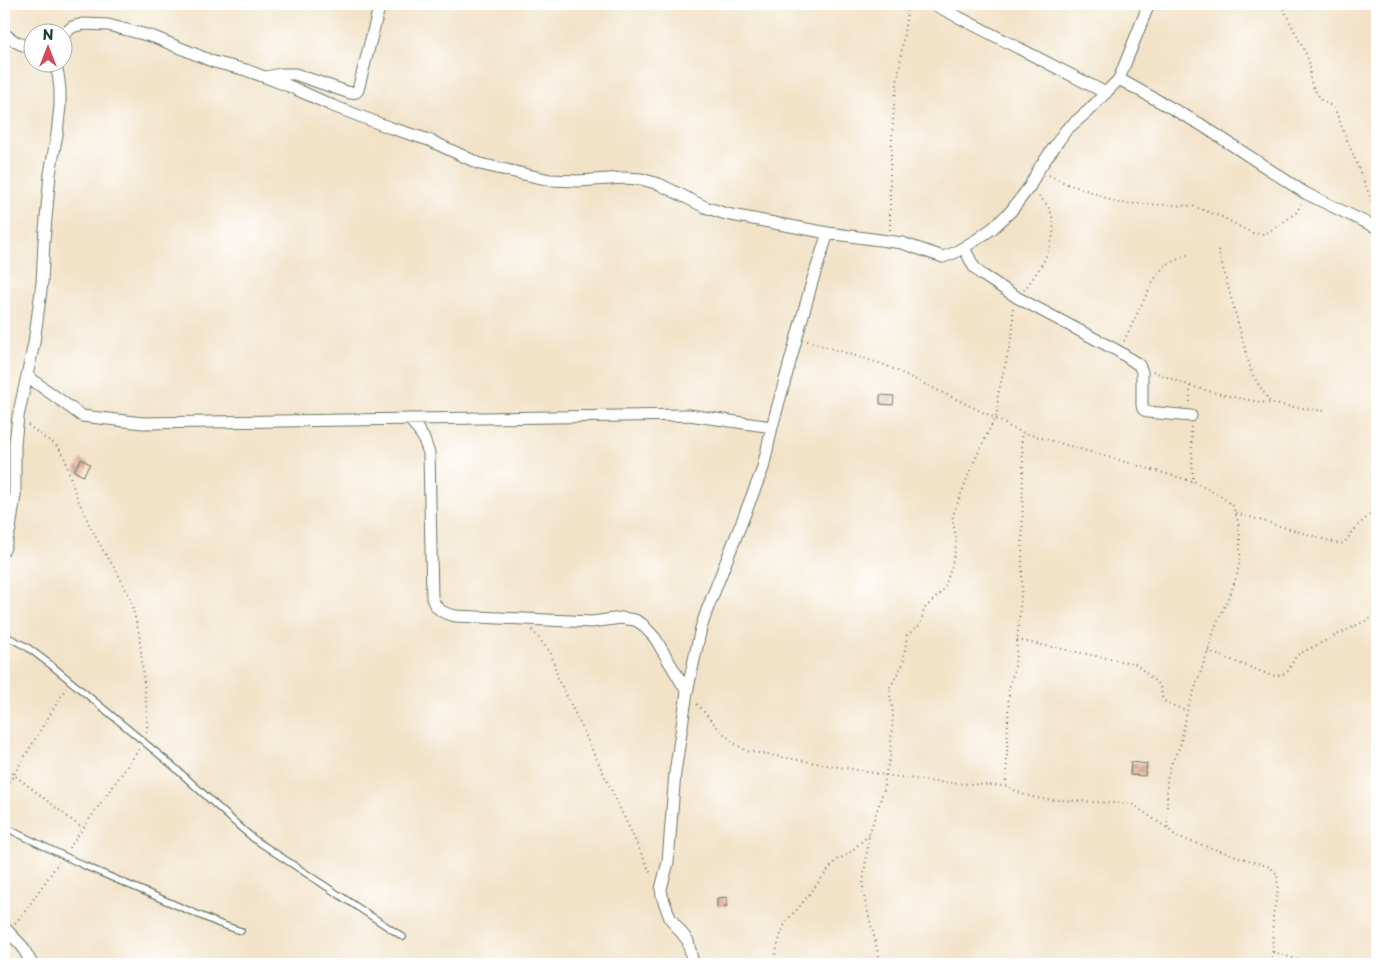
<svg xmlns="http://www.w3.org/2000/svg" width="1381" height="968" font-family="'Playpen Sans',sans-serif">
<defs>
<pattern id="building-cross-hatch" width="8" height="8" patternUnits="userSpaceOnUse" patternTransform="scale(1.25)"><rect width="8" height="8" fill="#e6b69e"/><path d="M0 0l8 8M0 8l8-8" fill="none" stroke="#ba9582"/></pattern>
</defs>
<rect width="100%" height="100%" fill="#fff"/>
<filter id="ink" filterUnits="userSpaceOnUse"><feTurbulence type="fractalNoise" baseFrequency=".02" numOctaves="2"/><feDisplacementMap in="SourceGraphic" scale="10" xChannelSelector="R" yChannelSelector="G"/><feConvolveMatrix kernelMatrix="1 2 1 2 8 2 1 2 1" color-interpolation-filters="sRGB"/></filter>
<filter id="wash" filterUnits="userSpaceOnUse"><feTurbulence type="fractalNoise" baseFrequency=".0096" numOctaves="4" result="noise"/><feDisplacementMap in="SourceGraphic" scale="20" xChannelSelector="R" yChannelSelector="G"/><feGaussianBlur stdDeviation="1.12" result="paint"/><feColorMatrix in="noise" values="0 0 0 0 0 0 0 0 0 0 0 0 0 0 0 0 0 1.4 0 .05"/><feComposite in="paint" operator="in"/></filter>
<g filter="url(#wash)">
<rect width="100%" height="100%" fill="#f2e2c7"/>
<g id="blocks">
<path fill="url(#building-cross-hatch)" d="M880,395l14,1 -1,9 -13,-1z
M81,459l9,5 -7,12 -9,-5z
M1131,762l16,2 -2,12 -15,-1z
M727,897v9l-10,1v-9z"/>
</g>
</g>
<g filter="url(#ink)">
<use href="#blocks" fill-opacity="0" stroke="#697767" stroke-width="1"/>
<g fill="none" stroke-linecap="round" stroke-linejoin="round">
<g stroke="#697767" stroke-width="8">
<path id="lane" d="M4,635l23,12 24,18 122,101 67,61 14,12 149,98
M4,827l81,39 135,58 21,7"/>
</g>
<g stroke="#697767" stroke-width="13">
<path id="street" d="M933,4l173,89
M4,34l12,8 16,7
M62,36l10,-9 11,-3 25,1 46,12 60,25 32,8 43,16 44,20 58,22 38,12 51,24 70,16 28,1 46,-3 17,1 18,5 46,23 21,7 102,19 74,10 41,14 11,-4 22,-13 17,-12 18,-17 19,-25 8,-16 28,-40 22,-19 31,-32 30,-75
M266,77l15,-3h14l55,19 6,-1 2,-2 22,-86
M1119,79l81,45 105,69 72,35
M964,248l10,19 7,7 37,24 100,53 21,14 3,7v33l1,4 5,3 43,4
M27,376l55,40 61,7 546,-8 83,12
M410,419l13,18 6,16 3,145c4,12 12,16 24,18l136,6 29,-4 14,2 7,4 13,14 32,54
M4,550l6,-21 5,-33v-53l3,-26 16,-74 8,-60 2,-42 6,-67 7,-40 3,-28v-17l-2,-15 -4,-12
M4,927l18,19 10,18
M693,964l-5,-23 -18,-23 -8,-22 -1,-7 7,-27 7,-89 12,-81 14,-64 6,-18 56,-142 9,-41 40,-145 16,-49"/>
</g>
<path stroke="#697767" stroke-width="2" stroke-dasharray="1 4" stroke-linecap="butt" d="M1281,4l26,52 3,9v14l3,8 9,14 10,5 3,4 40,99
M1049,175l18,9 25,8 25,11 76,3 29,11 30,16 12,1 14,-8 19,-14 4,-8
M1372,214l5,-9
M890,230v-59l4,-65 14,-102
M1218,250l34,124 19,30
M1024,290c16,-20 38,-53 26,-79 -2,-7 -8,-11 -12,-16
M807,341l78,24 110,53 15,9 11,5 174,50
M1124,341l28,-58 8,-12 6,-6 23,-11
M1153,371c56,26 111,32 172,40
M1190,386v19
M28,425l15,12 12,7 6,7 4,8 10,34 15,33 14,26 13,20 13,26 9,35 8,80v19
M1191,427l2,53 2,2 26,14 12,10 5,15 2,15v23l-3,16 -7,20 -15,32 -7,24 -21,60 -7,35 -8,16 -5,17v40l1,10 9,8 93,30 7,7 1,15 -5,27 -1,48
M1236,513l104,31 4,-1 14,-18 19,-16
M532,630l19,23 8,29 5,8 88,186
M1017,640l119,24 22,20 3,5 1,8 4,6 21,8
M1208,651l62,24 6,1 7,-2 5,-3 8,-15 5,-3 76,-38
M697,704c15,17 29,36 50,47l138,24 51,7 70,4 16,8 19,5 91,5 35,24
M4,767l78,61
M1006,786l3,-97 6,-23 7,-82 1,-123 -2,-29
M4,791l62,-103
M69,848l71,-100
M15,923l8,-9 36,-52
M1273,952l38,12
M880,961l-17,-69v-8l6,-49 15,-46 1,-14 5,-17 3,-45 -4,-24 14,-25 4,-29 11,-8 3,-5 3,-13 17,-16 4,-6c4,-14 10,-29 11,-44 1,-9 -4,-18 -3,-28l19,-49 25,-52 1,-19 15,-64v-23
M772,964c8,-19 7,-40 24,-53l40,-51 11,-5 22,-20"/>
<use href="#lane" stroke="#fff" stroke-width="5.5"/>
<use href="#street" stroke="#fff" stroke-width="11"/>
</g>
</g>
<rect width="1381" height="968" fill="none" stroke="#fff" stroke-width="20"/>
<g transform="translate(48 48)"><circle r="24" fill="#ffffff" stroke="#a5b1ae"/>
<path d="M0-4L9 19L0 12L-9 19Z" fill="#d1495b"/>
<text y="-8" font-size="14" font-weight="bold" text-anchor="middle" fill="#1f3d34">N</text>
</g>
</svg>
